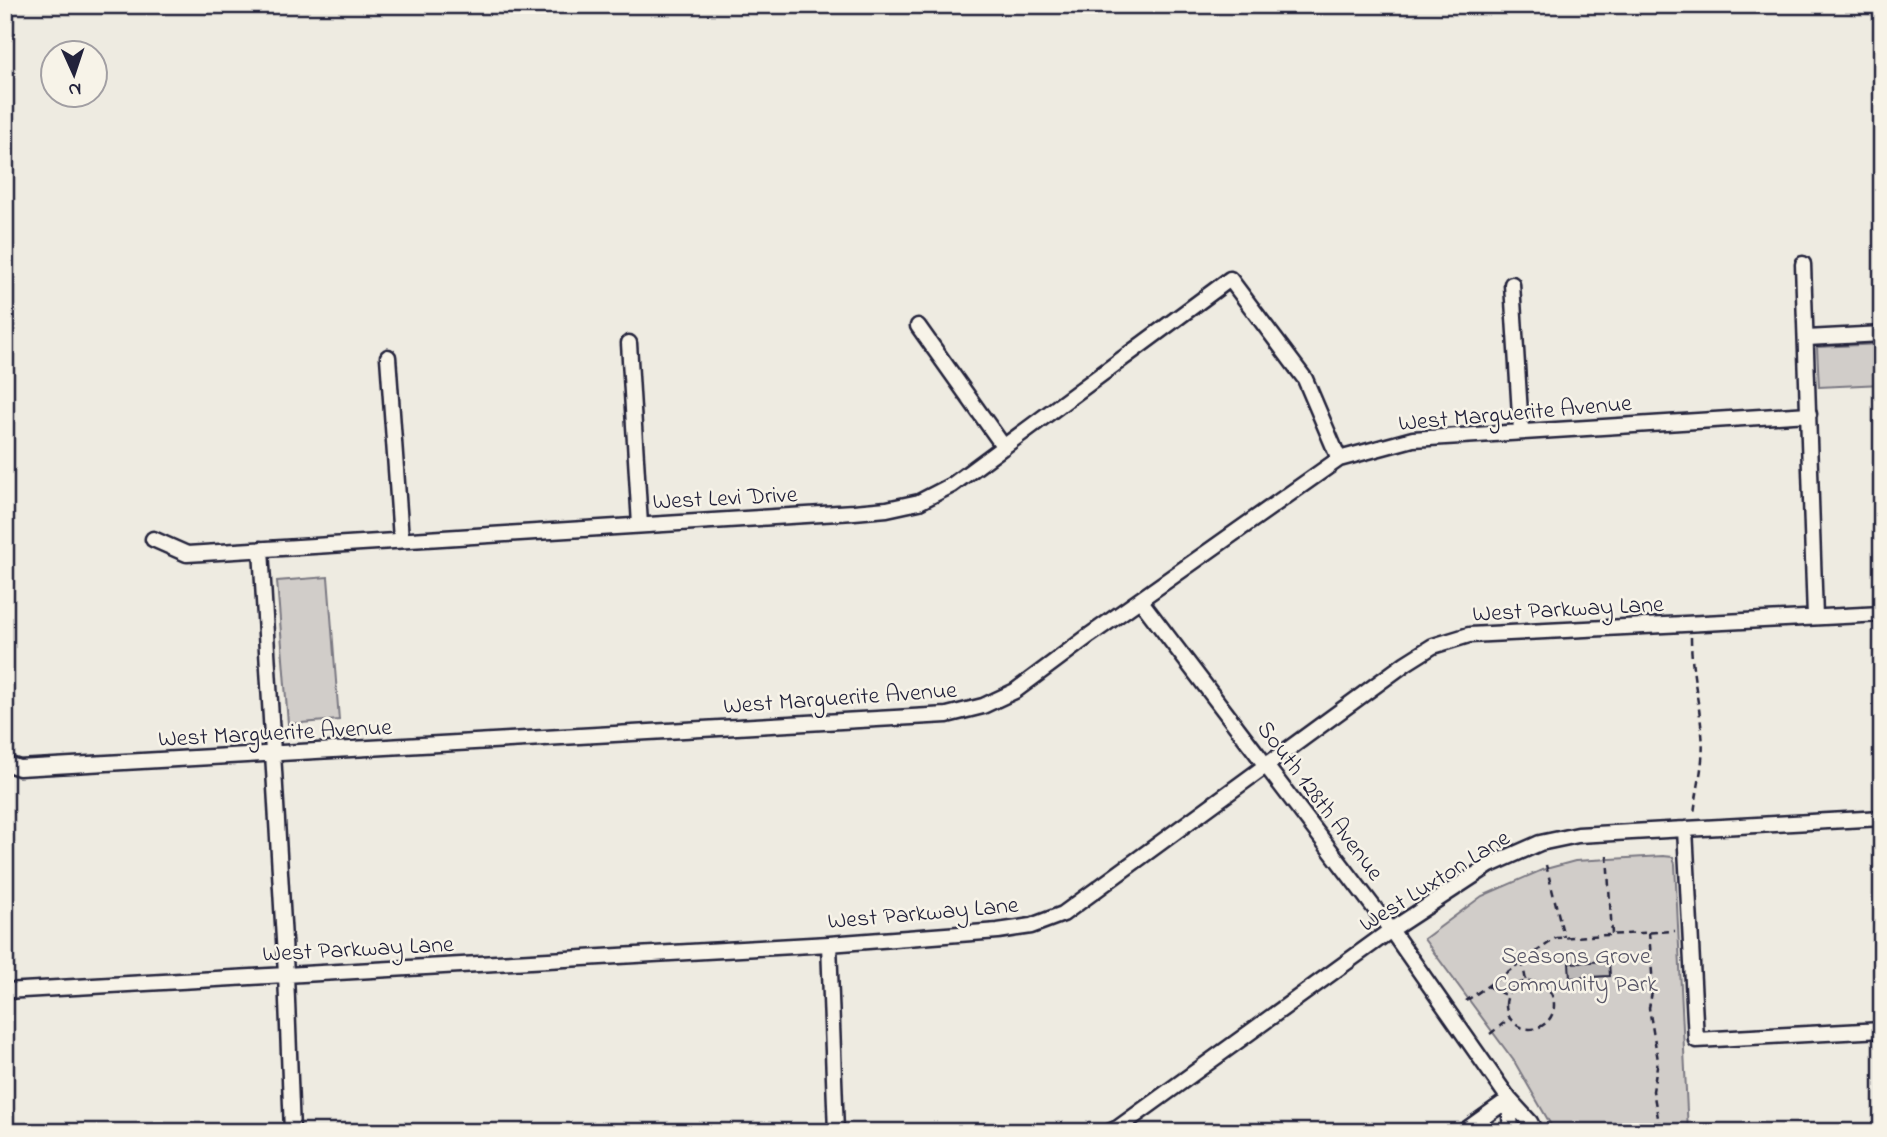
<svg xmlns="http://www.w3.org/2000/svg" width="1887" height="1137" font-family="'Indie Flower',sans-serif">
<rect width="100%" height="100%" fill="#eeebe1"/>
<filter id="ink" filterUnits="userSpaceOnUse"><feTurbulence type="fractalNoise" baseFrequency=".0143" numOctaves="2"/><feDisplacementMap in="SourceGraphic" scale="14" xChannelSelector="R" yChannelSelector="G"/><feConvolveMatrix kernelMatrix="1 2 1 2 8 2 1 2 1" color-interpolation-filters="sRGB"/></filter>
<g filter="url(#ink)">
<path fill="#d1cdc9" stroke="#7a7882" stroke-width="2" d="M1882,344v40l-63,3 -2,-40z
M328,577l11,143 -51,4 -11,-143z
M1663,856l10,1 2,7 13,268h-133l-41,-71 -90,-122 58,-43 60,-26 33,-9z"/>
<path fill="#bbb8b7" stroke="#22223b" stroke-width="2" d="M1609,961l1,15 -40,2 -1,-15z"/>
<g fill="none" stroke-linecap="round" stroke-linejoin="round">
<g stroke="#22223b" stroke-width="19">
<path id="street" d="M1803,264l12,353
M1512,284l9,147
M918,326l86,121
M1807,338l75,-4
M629,343l11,182
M388,357l13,182
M153,539l34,15 667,-42 33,-3 32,-7 33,-17 278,-206 75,100 34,80
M261,549l25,425 6,158
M1140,600l251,330 118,169 21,23 5,10
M5,763l14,5 928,-53 36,-9 32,-15 75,-56 249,-176 74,-20 396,-25
M1685,829l11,211 186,-10
M829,944l7,188
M5,991l824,-47 169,-13 33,-5 32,-12 343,-251 27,-17 36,-11 413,-21
M1509,1099l2,33
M1109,1132l9,-4 273,-198 99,-65 50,-22 38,-8 304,-17
M1463,1132l46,-33"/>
</g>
<path stroke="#22223b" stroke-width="2.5" stroke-dasharray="7 5" stroke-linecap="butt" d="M1691,637c0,33 8,64 11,96 3,28 -5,54 -8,81
M1607,855l5,79
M1546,865l18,72
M1649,932l4,55 -4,21 9,52 -5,31 7,37
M1522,961l4,20
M1506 1005a24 24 0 1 1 48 0a24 24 0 1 1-48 0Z
M1487,986l20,10
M1466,1001l90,-63 119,-7
M1490,1034l20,-16
M1658,1132l2,-4 2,4"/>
<use href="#street" stroke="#f7f3e8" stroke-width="14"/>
</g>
</g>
<g text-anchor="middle" stroke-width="5" stroke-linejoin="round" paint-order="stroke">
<g font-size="24" fill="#22223b" stroke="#f7f3e8">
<text transform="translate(1515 412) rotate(-5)" y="8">West Marguerite Avenue</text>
<text transform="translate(725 497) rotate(-3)" y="8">West Levi Drive</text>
<text transform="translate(1568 608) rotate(-3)" y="8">West Parkway Lane</text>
<text transform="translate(840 697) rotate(-4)" y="8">West Marguerite Avenue</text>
<text transform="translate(275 732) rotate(-3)" y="8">West Marguerite Avenue</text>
<text transform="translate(1321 800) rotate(53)" y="8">South 128th Avenue</text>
<text transform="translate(1434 880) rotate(-32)" y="8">West Luxton Lane</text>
<text transform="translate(923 912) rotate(-5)" y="8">West Parkway Lane</text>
<text transform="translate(358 948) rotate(-3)" y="8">West Parkway Lane</text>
</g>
<g font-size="24" fill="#575566" stroke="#f7f3e8">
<text x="1576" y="963">Seasons Grove<tspan x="1576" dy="28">Community Park</tspan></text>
</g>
</g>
<rect width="1887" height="1137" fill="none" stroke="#f7f3e8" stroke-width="28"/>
<rect x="14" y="14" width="1859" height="1109" fill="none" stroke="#22223b" stroke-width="2.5" filter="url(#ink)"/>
<g transform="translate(74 74) rotate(177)"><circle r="33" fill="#f7f3e8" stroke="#a29fa3" stroke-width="2"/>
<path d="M0-5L12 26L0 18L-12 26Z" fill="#22223b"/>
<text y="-10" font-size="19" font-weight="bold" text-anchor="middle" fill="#22223b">N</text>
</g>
</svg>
